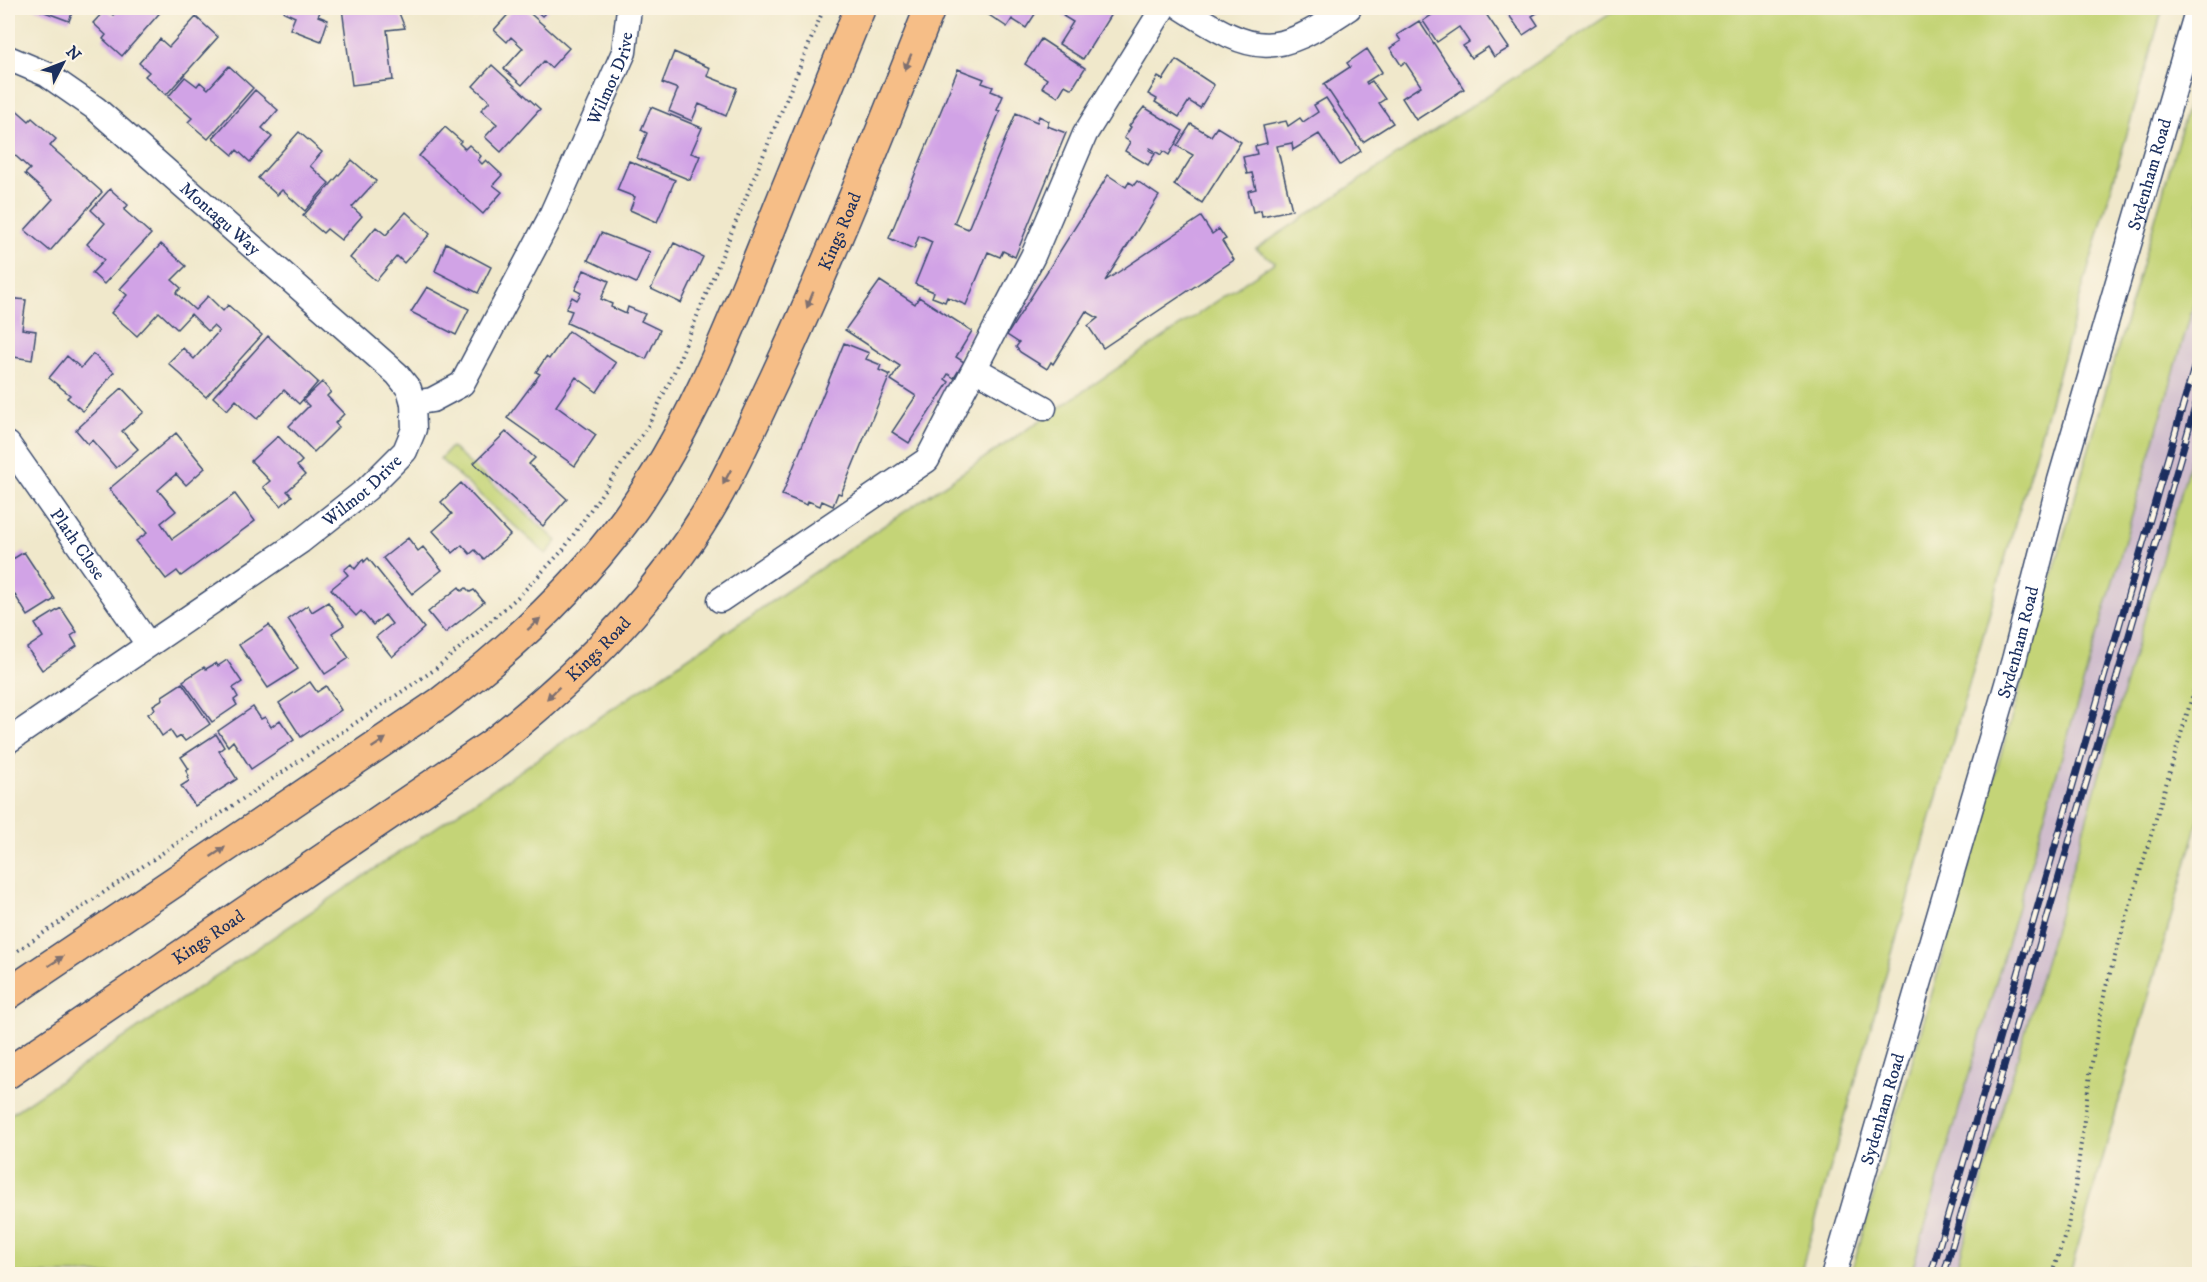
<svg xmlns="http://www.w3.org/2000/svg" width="2207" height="1282" font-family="'IM FELL DW Pica',serif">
<rect width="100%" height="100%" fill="#fcf5e5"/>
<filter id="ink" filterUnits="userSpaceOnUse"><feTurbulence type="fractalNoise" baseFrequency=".0167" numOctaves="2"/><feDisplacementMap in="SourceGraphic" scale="12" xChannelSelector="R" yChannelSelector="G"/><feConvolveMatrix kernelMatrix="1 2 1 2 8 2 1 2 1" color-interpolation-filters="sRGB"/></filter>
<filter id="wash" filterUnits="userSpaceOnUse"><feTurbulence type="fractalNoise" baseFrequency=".008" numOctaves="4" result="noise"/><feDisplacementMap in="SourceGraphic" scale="24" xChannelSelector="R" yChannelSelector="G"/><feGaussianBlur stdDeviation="1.35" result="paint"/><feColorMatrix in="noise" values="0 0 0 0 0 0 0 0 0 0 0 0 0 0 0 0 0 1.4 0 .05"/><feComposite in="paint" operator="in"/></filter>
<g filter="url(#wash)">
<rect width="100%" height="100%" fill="#f0e8cb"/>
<path fill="#d0bdcd" d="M2199,286v144l-244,844h-44z"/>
<path fill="#c4d477" stroke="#70826a" stroke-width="1.5" d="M1619,8h544l-363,1266h-1792v-158l1267,-854 -19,-13z
M2199,67v219l-288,988h-60z
M2199,430v389l-129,455h-115z
M451,447l106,94 -11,13 -106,-95z"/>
<g id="blocks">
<path fill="#d1a3e6" d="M34,8h40l-5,13z
M120,8h44l-42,48 -19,-17 3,-4 -13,-12 13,-14 7,6z
M286,8h36l-4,8 10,4 -7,21 -31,-12 5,-12 -11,-5z
M342,8h55l8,20 -18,2 6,50 -41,5z
M427,8h16l-4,7z
M514,8h10l45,40 -18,20 -7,-7 -22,24 -18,-16 19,-21 -12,-11 -4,5 -13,-12z
M533,8h17l-8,8z
M985,8h54l-13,20 -14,-9 -5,8 -24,-16z
M1069,8h32l10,6 -28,45 -24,-15 14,-22 -10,-6z
M1438,8h44l27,40 -15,9 -6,-10 -17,11 -8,-12 6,-4 -10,-15 -22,15 -14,-21 16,-11z
M1504,8h41l-13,8 6,9 -15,10z
M196,17l22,20 -52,58 -21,-19 4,-4 -10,-9 21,-24 9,8z
M1419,21l45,68 -48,31 -14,-22 19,-12 -16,-24 -4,3 -11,-17 11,-7 -4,-6z
M1041,39l44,29 -13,21 -7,-4 -7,12 -16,-10 5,-8 -22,-15z
M1367,49l15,23 -16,10 1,2 5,-3 13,18 -6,4 14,20 -30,19 -39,-58 26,-17 -3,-4z
M674,52l36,16 -3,8 30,12 -11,28 -27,-12 -7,17 -23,-10 9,-22 -16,-6z
M1176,60l38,25 -14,23 -11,-7 -10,16 -24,-15 2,-3 -9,-5 10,-17 5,3z
M492,65l48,44 -39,43 -16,-15 12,-13 -16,-14 9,-9 -17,-15z
M229,66l24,22 -45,51 -20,-17 4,-4 -24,-21 17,-20 12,9 3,-4 8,7z
M958,69l26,10 -2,4 11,4 -2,4 12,5 -6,14 3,1 -46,112 14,6 48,-116 21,9 2,-6 10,5 -2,5 19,7 -51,124 -12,-6 -3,6 -12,-5 -22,53 -19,-8 -2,5 -13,-5 2,-5 -19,-8 17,-42 -13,-6 -5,13 -25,-11z
M255,90l23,20 -16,18 10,9 -22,25 -13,-12 -4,5 -20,-17z
M1326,98l35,53 -21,14 -21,-31 -26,16 -1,-7 -15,3 15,64 -30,6 -1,-6 -8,2 -5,-21 8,-2 -4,-16 -5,1 -4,-17 14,-3 -2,-8 12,-3 -4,-17 23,-5 2,5 12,-8 3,4 15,-10 -4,-7z
M12,106l17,15 3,-3 24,21 -6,7 52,46 -52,59 -25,-21 28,-31 -28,-25 5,-5 -22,-20v-38z
M651,107l51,21 -11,25 9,3 -10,24 -53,-22 10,-25 -6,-3z
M1144,107l39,24 -14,24 -6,-4 -2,4 -11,-7 -1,2 6,4 -7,11 -23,-14 5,-9 -6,-4 7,-11 -2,-1z
M1191,124l20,12 6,-9 24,15 -39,61 -28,-18 19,-30 -16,-9z
M445,127l16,14 -2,2 6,6 4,-4 12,11 -3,4 4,4 4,-4 16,15 -9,10 9,7 -19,22 -64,-58z
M299,132l23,20 -12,14 19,17 -24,28 -23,-21 -5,5 -19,-17z
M352,160l24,21 -24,26 10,9 -21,24 -14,-11 -4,4 -20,-17z
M629,161l46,19 -18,42 -27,-12 5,-13 -18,-7z
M1108,175l18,12 3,-5 5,3 3,-4 22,15 -54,85 96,-64 11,17 7,-5 7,10 -4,2 12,19 -131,88 -15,-22 10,-8 -12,-7 -33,53 -2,-2 -4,7 -27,-17 -4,-5 3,-4 -12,-8z
M110,189l18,16 -4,5 27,24 -47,50 -12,-11 12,-13 -17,-16 18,-21 -14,-13z
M406,212l24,22 -26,29 -7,-7 -21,25 -26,-23 26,-31 10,8z
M601,233l49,19 -14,31 -48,-23z
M446,243l45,24 -13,26 -43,-22z
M674,243l29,14 -22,46 -30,-14z
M161,244l25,22 -14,14 9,8 -5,5 19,17 13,-14 15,15 5,-6 34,30 -56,62 -38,-34 15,-15 11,11 25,-28 -6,-5 -5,5 -17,-17 -14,15 -18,-17 -22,24 -26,-23 16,-18 -7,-6z
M584,270l25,11 -8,18 11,5 -1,3 15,7 2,-7 17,7 -4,7 19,9 -14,29 -79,-36 5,-12 -6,-2 6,-12 5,3 4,-7 -6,-3z
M880,281l35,23 4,-7 53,34 -16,26 8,5 -10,16 -6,-4 -3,5 4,3 -40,61 -17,-11 24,-36 -25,-16 9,-14 -55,-36z
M427,287l42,22 -13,26 -45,-23z
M8,298l18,2 -4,29 14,2 -4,29 -24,-4z
M569,331l47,32 -19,29 -21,-15 -20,29 40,29 -21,31 -68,-48 33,-44 -4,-2 10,-15 3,2z
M268,336l50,46 -19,22 -15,-14 -27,29 -21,-19 -9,10 -14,-13z
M844,343l25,10 -3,6 15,6 -2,5 11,5 -49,119 -3,-1 -5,13 -11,-5 -2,5 -12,-5 -1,4 -25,-10z
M93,354l21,18 -31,39 -16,-13 3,-3 -21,-17 18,-22 14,12z
M322,382l9,10 -4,4 17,18 -9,9 4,4 -25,25 -25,-26 20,-20 -6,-6z
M122,388l22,24 -22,19 16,18 -22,19 -24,-28 -4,4 -12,-14z
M506,432l29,26 -6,6 38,35 -24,27 -69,-63z
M176,433l29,35 -19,17 -10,-11 -18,16 18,21 -15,12 11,16 63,-45 20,27 -74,55 -4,-5 -11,8 -30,-38 11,-8 -38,-44z
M278,436l24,25 -5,5 8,9 -18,16 5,5 -11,10 -18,-19 7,-6 -19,-20z
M461,483l49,52 -26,24 -9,-9 -5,4 -8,-9 -9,8 -20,-22 19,-17 -11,-12z
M408,538l10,13 5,-4 19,23 -30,24 -29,-36z
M24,552l31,47 -27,17 -13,-21 -7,5v-38z
M368,558l56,70 -32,29 -16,-20 16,-13 -7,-9 -12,10 -12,-14 -5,5 -25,-27 17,-14 -4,-5 7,-6 4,5 8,-10 1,3z
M459,587l3,4 4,-3 4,4 4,-2 10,12 -39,31 -17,-21z
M328,602l16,23 -12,8 17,25 -24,16 -37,-55 20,-14 4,7z
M61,608l16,24 -6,4 6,10 -35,24 -15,-22 16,-11 -8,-13z
M269,625l29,44 -30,19 -29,-43z
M227,660l15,22 -9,6 5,9 -4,3 3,5 -25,17 -29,-41 21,-14 2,2 10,-6 2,3z
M310,682l7,10 9,-6 15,24 -40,27 -22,-34z
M182,683l28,41 -25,17 -4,-5 -5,3 -6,-9 -8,6 -14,-22 7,-5 -2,-4 10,-6 -1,-3z
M253,707l8,12 4,-2 6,10 9,-7 14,20 -43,29 -18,-28 -5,5 -10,-15z
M216,734l8,13 -5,4 18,28 -42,27 -14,-20 8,-5 -2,-4 2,-1 -3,-5 3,-2 -8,-12z"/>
</g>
</g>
<g filter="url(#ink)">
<use href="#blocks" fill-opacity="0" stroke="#3b4b6e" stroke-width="1.5"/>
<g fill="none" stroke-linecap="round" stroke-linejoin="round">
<g stroke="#3b4b6e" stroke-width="27">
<g id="minor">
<path d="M1182,8c75,48 92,50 167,0"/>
<path id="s1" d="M8,58l38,16 49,34 302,266 12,15 4,14"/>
<path d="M975,369l69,39"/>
<path id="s2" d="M8,444l140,200"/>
<path d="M720,600l207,-140 106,-204 52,-122 78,-126"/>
<path id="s3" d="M8,741l293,-200 66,-52 38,-38 9,-22 -1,-26 19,-3 30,-16 87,-164 75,-168 5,-44"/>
<path id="s4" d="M1834,1274l180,-614 46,-180 138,-472"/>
</g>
</g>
<g stroke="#3b4b6e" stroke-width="33">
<g id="major">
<path d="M8,994l433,-292c70,-53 134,-113 186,-184 60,-83 98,-177 136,-271 32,-80 65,-160 97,-239"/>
<path id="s5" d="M8,1073l483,-328c83,-65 163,-144 218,-235 25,-42 44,-86 65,-130 57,-122 107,-248 156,-372"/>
</g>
</g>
<path stroke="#3b4b6e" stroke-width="4" stroke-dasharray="1.5 4.5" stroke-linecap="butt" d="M8,957l426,-287 28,-24 58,-51 43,-45 85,-124 24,-49 152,-369
M2052,1274l16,-48 7,-37 15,-115 15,-84 95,-320"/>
<use href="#minor" stroke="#fff" stroke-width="24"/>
<use href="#major" stroke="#f6be87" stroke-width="30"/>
<g stroke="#1b2f5e" stroke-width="7">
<path id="rail" d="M1931,1274l269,-927
M1944,1274l256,-884"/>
</g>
<use href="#rail" stroke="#fcf5e5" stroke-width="4.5" stroke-dasharray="14" stroke-linecap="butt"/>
</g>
<defs><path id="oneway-solid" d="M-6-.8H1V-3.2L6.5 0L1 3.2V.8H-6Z" transform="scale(1.5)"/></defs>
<g fill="#7e6f70">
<use href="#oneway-solid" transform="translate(908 62) rotate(112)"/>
<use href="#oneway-solid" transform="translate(810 300) rotate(112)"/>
<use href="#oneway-solid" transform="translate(727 477) rotate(118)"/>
<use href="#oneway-solid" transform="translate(534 624) rotate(-42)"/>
<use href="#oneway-solid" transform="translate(553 693) rotate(136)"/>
<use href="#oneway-solid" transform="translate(379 743) rotate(-34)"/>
<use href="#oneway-solid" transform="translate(218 852) rotate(-34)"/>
<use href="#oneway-solid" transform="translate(56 961) rotate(-34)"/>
</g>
</g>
<g text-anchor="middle" stroke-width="4.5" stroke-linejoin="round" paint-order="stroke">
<g font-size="18" fill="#1b2f5e" stroke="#fcf5e5">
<text dy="6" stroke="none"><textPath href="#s3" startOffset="936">Wilmot Drive</textPath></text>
<text dy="6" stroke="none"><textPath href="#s4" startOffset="1144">Sydenham Road</textPath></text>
<text dy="6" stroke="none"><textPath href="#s1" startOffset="268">Montagu Way</textPath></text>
<text dy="6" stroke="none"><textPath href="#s5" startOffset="1214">Kings Road</textPath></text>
<text dy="6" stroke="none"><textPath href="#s3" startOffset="434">Wilmot Drive</textPath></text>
<text dy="6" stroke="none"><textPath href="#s2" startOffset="122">Plath Close</textPath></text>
<text dy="6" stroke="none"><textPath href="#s4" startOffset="658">Sydenham Road</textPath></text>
<text dy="6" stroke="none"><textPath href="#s5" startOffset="728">Kings Road</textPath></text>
<text dy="6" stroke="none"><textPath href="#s5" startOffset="242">Kings Road</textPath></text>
<text dy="6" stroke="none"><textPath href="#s4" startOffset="172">Sydenham Road</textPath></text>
</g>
</g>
<rect width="2207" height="1282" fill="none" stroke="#fcf5e5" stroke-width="30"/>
<g transform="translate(63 63) rotate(48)" stroke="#fcf5e5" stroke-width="4.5" paint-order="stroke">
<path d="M0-4.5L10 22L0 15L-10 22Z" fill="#1b2f5e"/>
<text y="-9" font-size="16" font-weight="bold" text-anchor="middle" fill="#1b2f5e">N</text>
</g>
</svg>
